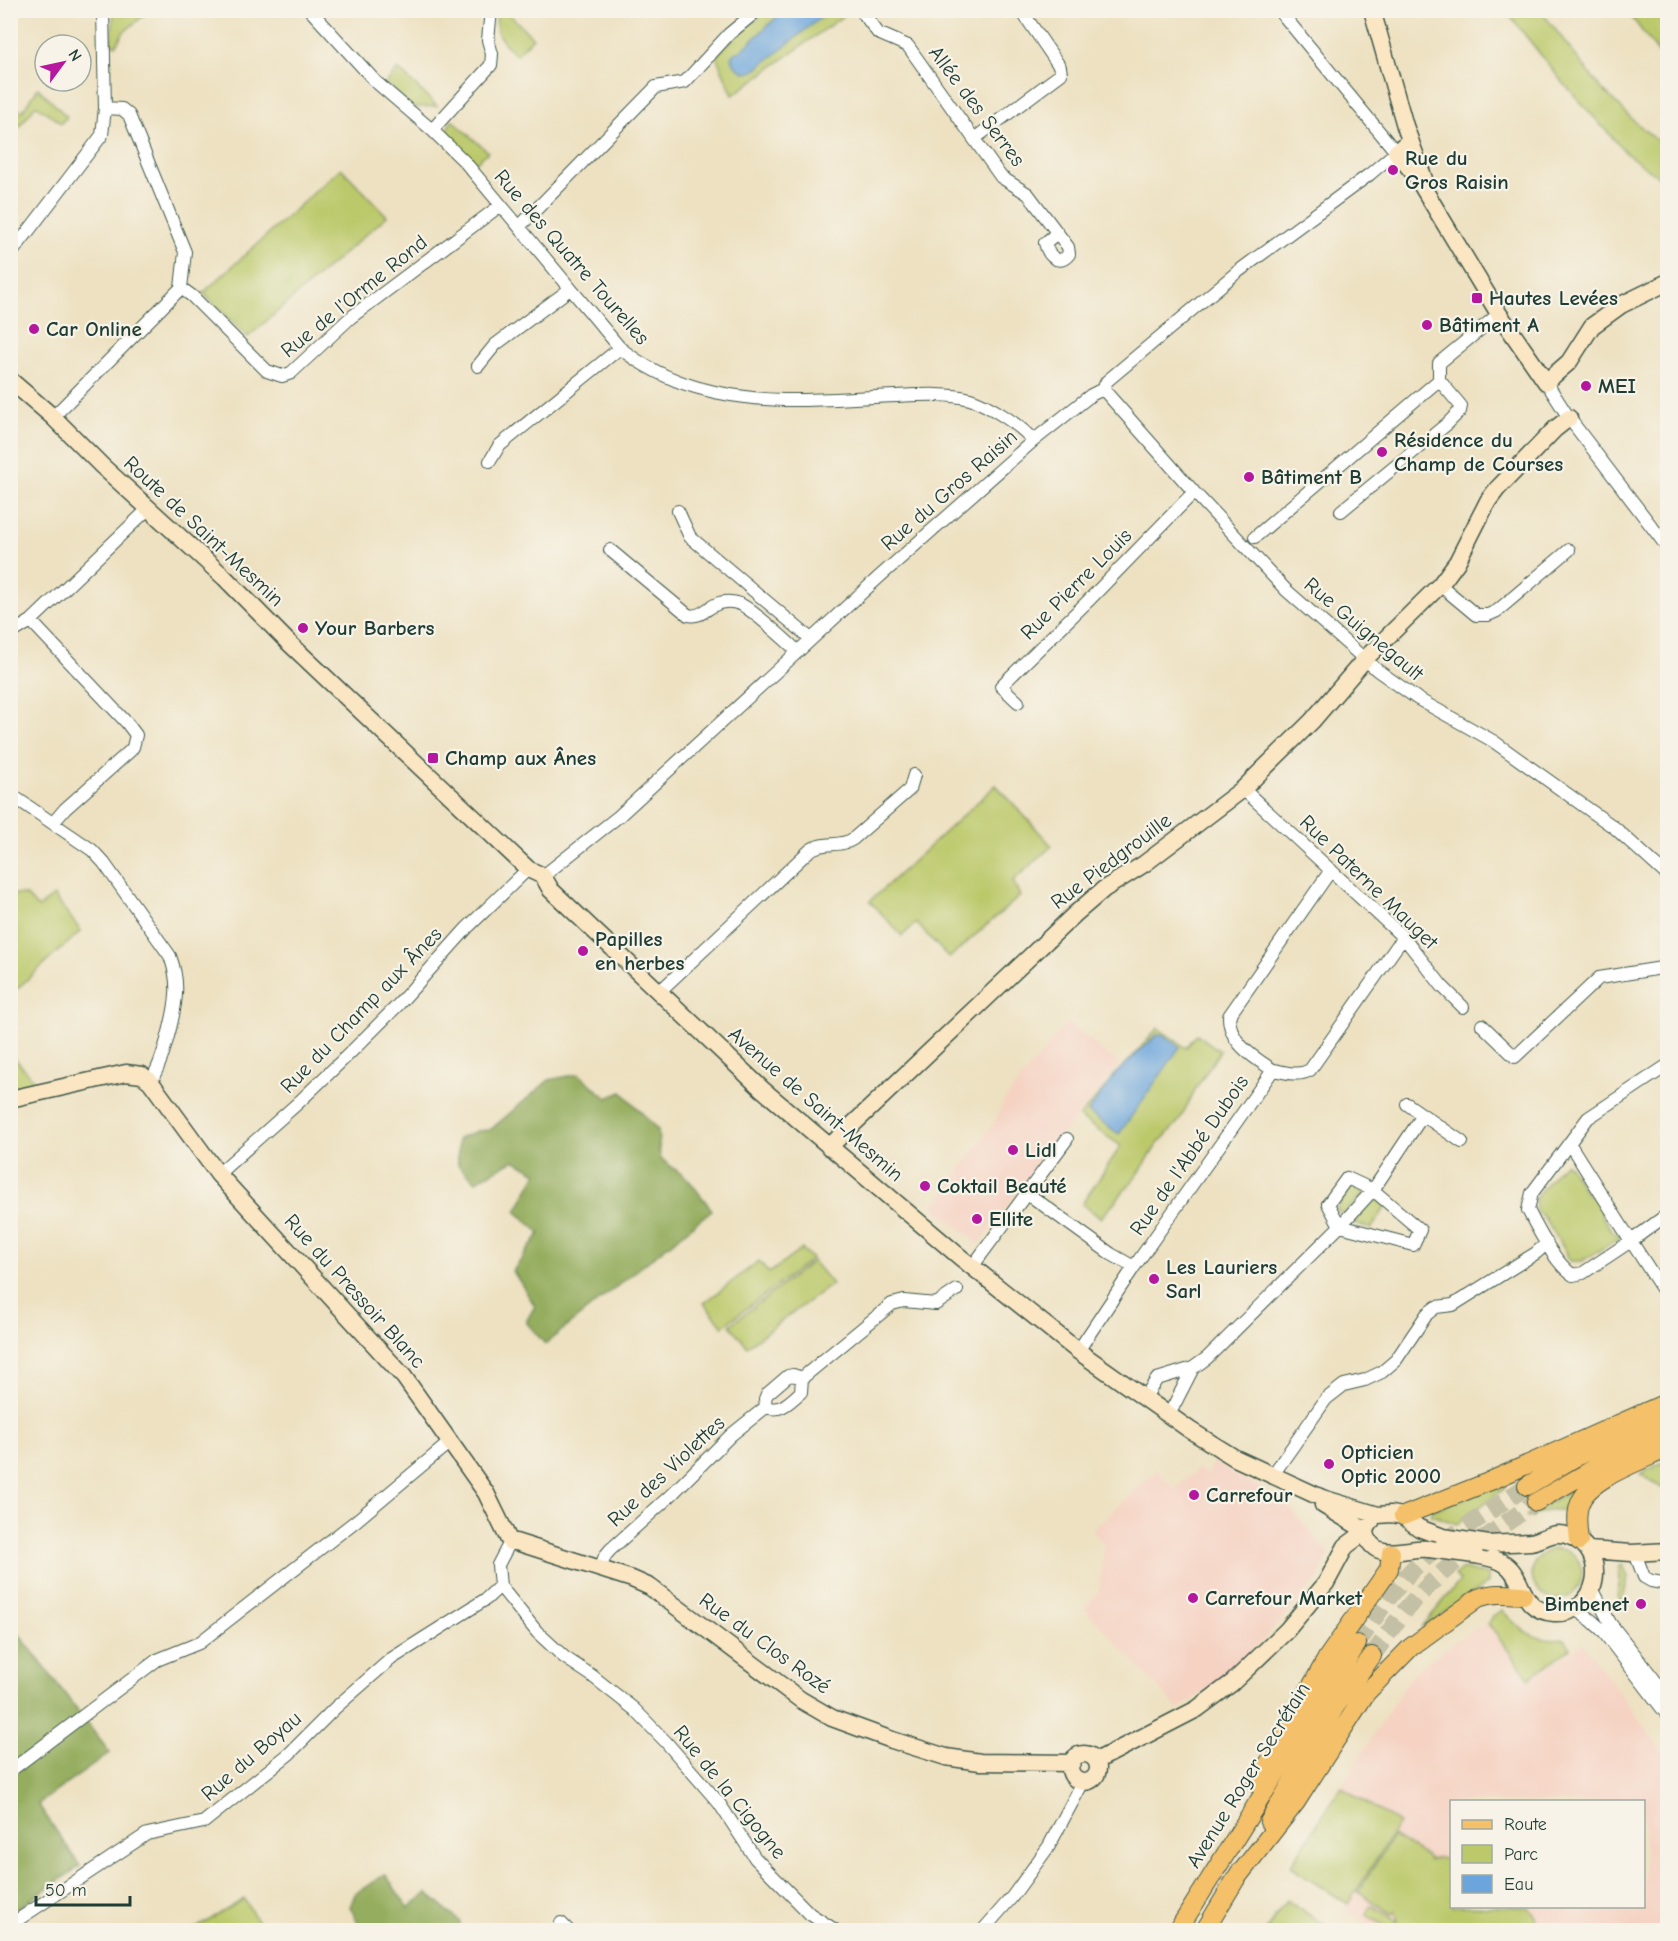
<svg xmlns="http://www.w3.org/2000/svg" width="1678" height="1941" font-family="'Comic Neue',sans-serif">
<rect width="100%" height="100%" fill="#f7f3e8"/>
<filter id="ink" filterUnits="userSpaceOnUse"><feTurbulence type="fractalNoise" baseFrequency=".0167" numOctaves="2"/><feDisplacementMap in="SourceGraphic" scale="12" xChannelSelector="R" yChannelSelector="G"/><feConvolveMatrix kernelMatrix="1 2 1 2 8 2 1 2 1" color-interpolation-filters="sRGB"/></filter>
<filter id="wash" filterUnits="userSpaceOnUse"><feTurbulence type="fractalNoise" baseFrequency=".008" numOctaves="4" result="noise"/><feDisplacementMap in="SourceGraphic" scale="24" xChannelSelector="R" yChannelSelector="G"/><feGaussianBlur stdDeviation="1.35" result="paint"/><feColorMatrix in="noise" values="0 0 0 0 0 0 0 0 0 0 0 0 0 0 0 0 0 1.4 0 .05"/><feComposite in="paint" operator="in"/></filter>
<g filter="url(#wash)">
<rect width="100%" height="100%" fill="#ede1c1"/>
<path fill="#f5d2c2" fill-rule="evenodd" d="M1067,1022l52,42 -86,107 -54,73 -46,-37 62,-86 9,-20z
M1213,1462l73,41 43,51 -11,25 -81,90 -59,40 -94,-101 15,-16 5,-47 -12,-15 65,-60 18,19 23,-20 8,5z
M1486,1623l42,57 55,-37 84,115v172h-289l-34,-20 4,-7 -58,-36 123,-194 44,-33zM1452,1802h192v104h-192z"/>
<path fill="#bcc96a" stroke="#6e834f" stroke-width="1.5" d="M114,11v-1l35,1 -26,22 -7,12 -5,-1z
M497,11h9l27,27 -17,17c-17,-17 -22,-20 -19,-44z
M766,11h84l-117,84 -17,-39 20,-20z
M1506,11h35l59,76 33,33 34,29v34l-40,-29 -68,-76z
M1627,11h40v53z
M398,69l39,37 -25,2 -26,-25z
M38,88l29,29 -6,6 -25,-18 -21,27 -4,-4v-25l11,9z
M452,120l36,32 -14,12c-12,-11 -35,-26 -22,-44z
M341,168l46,48 -139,121 -45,-44z
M996,785l56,61 -39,35 7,15 -71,62 -33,-35 -14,13 -32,-35z
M12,894l14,1 12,13 16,-12 27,35 -70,63z
M1158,1028l28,20 11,-14 23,17 -24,37 -17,33 -22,24 -18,28 -38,45 -19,-14 39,-58 -42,-29z
M11,1054l27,31 -27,3z
M1565,1163l4,3 17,28 14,6 5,10 -4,4 11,18 8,2 1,3 -39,24h-12l-3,-4v-4l-24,-37 -6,-3 -2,-11 2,-7 25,-30z
M1353,1184l12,9 -22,21 -7,-4z
M1375,1198l12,7 -16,24 -16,-6 1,-5z
M802,1249l10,10 -89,67 -19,-23 55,-42 10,12z
M813,1261l19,23 -85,62 -17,-21z
M1667,1460v31l-27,-17z
M1590,1480l-18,30h-23l-22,8 -1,-2z
M1495,1486h9l1,2 -48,36 -26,-9 2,-5z
M1532 1574a25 25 0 1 1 50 0a25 25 0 1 1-50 0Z
M1623,1565l5,12 -6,27 -5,-8 3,-15 -1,-14z
M1463,1569l25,6v8l-67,45 39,-47 -5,-6z
M1502,1610c18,21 35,33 63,29l6,9 -42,30 -41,-54 5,-8z
M1341,1787l58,36 -51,81 -58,-37z
M1393,1836l36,22 -1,2 10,-2 13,2 1,46 77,1 6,8 6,15h-149l-26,-15 6,-10 26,17 -3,-12 -3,4 -34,-22z
M244,1899l19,31h-70z
M1286,1900l47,30h-67z"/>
<path fill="#95ad5e" stroke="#5a7549" stroke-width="1.5" d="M579,1074l28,24 15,-6 36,38 2,28 28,21 24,31 -167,134 -19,-22 9,-16 -22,-35 27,-38 -24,-22 21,-38 -23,-13 -38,21 -18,-16v-26l19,-8 13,-1 59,-50z
M10,1622l100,131 -72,51 42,62 -69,47z
M385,1874l23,34 19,-15 33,29v8h-98l-12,-23 5,-13z"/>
<path fill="#6ca5db" stroke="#467188" stroke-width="1.5" d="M783,11h46l-75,60 -8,2 -10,-6 -5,-9 3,-5 7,-2z
M1162,1034l18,13 -61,87 -31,-22 27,-38 42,-39z"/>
</g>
<g filter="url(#ink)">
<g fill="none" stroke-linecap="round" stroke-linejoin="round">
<path stroke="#c4c0a5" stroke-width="18" stroke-dasharray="18 9" stroke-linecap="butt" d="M1357,1644c18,-27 35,-54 58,-77 33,-31 74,-55 112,-81
M1372,1656c12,-16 23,-34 36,-49 37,-42 82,-73 128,-105"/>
<g stroke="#3e5649" stroke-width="14">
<path id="street" d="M310,10l66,72 56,48 33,32 155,186c47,38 104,50 163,52 38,1 76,-3 114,-4 21,-1 53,-3 73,3 17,5 54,28 63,42
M861,10l17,23 30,13 93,131 27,17 40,53 1,7c-10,13 -21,2 -24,-11l12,-10
M432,130l59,-65 1,-11 -4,-14 3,-30
M974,139l87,-65 -1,-7 -39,-57
M519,227l137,-140 29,-5 44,-48 29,-24
M10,255l92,-120 3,-27 -2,-98
M181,288l11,8 75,75 15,5 9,-3 59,-55 151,-113
M478,366l17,-21 75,-56
M1546,382l23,36 99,130
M1103,389l91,103 92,98 91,80 41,29 75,42 91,65 31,22 53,48
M53,417l128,-129 4,-36 -56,-137 -7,-6 -17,-1
M490,461l9,-15 121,-98
M678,511l12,26 121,102
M1341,511l106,-87 13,-13 1,-5 -22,-26
M1255,537l184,-157v-17l60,-49
M610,550l78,65c13,3 18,-7 29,-11 6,-3 16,-3 23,0 10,4 48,38 57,47
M1440,585l36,30h12l9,-4 72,-61
M31,621l96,102 9,12 -3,12 -3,4 -65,58 -12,14
M10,634l21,-13 117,-112
M1018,702l-17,-16 87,-85 106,-109
M1243,789l162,150 37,47 21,21
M10,794l82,56 12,13 66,93c4,11 7,26 6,38 -1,19 -14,73 -26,87
M543,876l76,-60 260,-239 154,-136 58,-46 12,-6 4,-8 129,-108 134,-99 26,-22 -117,-142
M658,993l151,-142c14,-11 31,-3 44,-12l57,-50 4,-14
M1482,1025l33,32 84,-79 69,-11
M1668,1065l-80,53 -56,75 -4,17c9,18 28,55 45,65l10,-2 48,-32 37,57
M1273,1070c13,2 25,7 37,0l87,-124 8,-7
M1407,1104l55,38
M1569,1143l62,98 37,-27
M218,1174l80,-71 53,-51 47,-47 69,-77 61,-59
M1347,1178l26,12 47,40 -7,15 -73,-19 -12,-22z
M1028,1194l83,60 23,13
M972,1267l95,-128
M1078,1351l56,-84 139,-197c-20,-13 -44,-27 -44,-54l102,-146
M802,1378l90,-74 12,-3 32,3 21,-14
M1145,1397l12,-18 36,-11 14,-10 133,-132 33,-36 50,-75
M766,1407c15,6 24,-6 35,-15l1,-14
M766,1407l-1,-8 2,-5 21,-18 5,-1 9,3
M1169,1415l24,-47
M1272,1476l54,-77 18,-14 21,-5 17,-8 14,-12 31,-46 9,-7 17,-2 83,-52 11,-10
M510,1542l-12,23 2,21 37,46 27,25 27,18 43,34 32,33 53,61 36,55 55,56 25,16
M1635,1553l9,24 7,4 17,3
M600,1569l5,-13 5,-6 60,-54 61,-61 35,-28
M1593,1590l17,33 58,74
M1575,1609l16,11 11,10 66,86
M10,1771l147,-111 42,-17 158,-123 93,-78
M561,1923l7,7
M10,1925l137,-91 57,-12 85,-68 46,-46 56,-49 95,-60 14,-13
M983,1930l29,-33 37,-51 34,-64"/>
</g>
<g stroke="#3e5649" stroke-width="19">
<path id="secondary" d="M1372,10l33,116 19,53
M1410,140l-14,12 20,24 83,138 47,68 23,-20 23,-36 29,-21 47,-23
M10,380l43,37 49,49 123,112 62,63 241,228 15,7 8,14 211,199 198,168 118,94 112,79 45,28 87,40 56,17 13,-1 12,2 16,12 24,9
M10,1099l116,-26 16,2 8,6 68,93 186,203 82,116 24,49h6l116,37 18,8 151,113 31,18 60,22 54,17 34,5 92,1
M829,1147l246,-233 29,-25 40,-25 99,-75 69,-68 53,-62 75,-74 17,-23 31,-61 9,-12 58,-60 14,-11
M1323,1505l43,26
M1371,1522c-5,6 -6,10 -3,17 10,23 42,7 61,10
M1588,1550l44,3 36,-2
M1475,1555c10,2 21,3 30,9 21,15 13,46 49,49 44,3 58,-62 15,-77 -18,-6 -24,4 -39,6 -14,1 -28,1 -41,2
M1070 1768a14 14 0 1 1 28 0a14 14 0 1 1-28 0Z
M1096,1761l101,-52 35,-26 55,-53 39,-47 20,-37 20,-15"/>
</g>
<g stroke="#3e5649" stroke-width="20">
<path id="primary" d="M1527,1486l47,-28 94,-43
M1536,1502l66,-38 66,-29
M1403,1516l85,-34 180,-80
M1579,1541c-1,-12 -4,-26 1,-38 9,-25 64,-43 88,-55
M1257,1784l70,-126 62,-89 2,-16
M1269,1822l66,-115 37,-51
M1235,1880l61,-78 70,-109 45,-46 67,-49c15,-6 30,-4 45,-3
M1178,1930l179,-286
M1205,1930l35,-58"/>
</g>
<use href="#street" stroke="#fff" stroke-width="12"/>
<use href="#secondary" stroke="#fbe6c3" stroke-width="16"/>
<use href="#primary" stroke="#f4c16a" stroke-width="18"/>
<g stroke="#3e5649" stroke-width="19" stroke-linecap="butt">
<path id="secondary-bridge" d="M1443,1537l46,7
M1429,1549l46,6"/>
</g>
<use href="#secondary-bridge" stroke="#fbe6c3" stroke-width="16"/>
</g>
</g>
<g fill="#b5179e" stroke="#f7f3e8" stroke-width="2">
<circle cx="1393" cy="170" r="6"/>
<rect x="1471" y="292" width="12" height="12" rx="3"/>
<circle cx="1427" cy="325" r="6"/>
<circle cx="34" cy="329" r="6"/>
<circle cx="1586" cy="386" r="6"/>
<circle cx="1382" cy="452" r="6"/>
<circle cx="1249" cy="477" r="6"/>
<circle cx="303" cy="628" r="6"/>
<rect x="427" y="752" width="12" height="12" rx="3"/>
<circle cx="583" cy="951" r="6"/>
<circle cx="1013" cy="1150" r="6"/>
<circle cx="925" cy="1186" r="6"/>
<circle cx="977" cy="1219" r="6"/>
<circle cx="1154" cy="1279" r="6"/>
<circle cx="1329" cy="1464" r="6"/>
<circle cx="1194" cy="1495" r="6"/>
<circle cx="1193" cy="1598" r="6"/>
<circle cx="1641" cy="1604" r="6"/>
</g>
<g text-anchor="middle" stroke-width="4.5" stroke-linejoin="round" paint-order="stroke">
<g font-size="21" fill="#1f3d34" stroke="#f7f3e8">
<text transform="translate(977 106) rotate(53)" y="7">Allée des Serres</text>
<text transform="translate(572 257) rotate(49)" y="7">Rue des Quatre Tourelles</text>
<text transform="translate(354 296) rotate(-39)" y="7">Rue de l'Orme Rond</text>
<text transform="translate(949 490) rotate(-41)" y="7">Rue du Gros Raisin</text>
<text transform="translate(204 531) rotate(43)" y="7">Route de Saint-Mesmin</text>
<text transform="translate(1076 584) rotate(-45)" y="7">Rue Pierre Louis</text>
<text transform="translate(1364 629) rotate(40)" y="7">Rue Guignegault</text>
<text transform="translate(1111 861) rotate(-37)" y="7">Rue Piedgrouille</text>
<text transform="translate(1369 882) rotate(44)" y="7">Rue Paterne Mauget</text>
<text transform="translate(361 1010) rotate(-46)" y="7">Rue du Champ aux Ânes</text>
<text transform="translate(816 1104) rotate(41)" y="7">Avenue de Saint-Mesmin</text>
<text transform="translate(1189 1155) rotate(-55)" y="7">Rue de l'Abbé Dubois</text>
<text transform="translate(355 1291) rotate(48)" y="7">Rue du Pressoir Blanc</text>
<text transform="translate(666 1471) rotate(-43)" y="7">Rue des Violettes</text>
<text transform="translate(765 1643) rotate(36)" y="7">Rue du Clos Rozé</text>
<text transform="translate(251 1756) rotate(-41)" y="7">Rue du Boyau</text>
<text transform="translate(1248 1775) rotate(-58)" y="7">Avenue Roger Secrétain</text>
<text transform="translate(730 1792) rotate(51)" y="7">Rue de la Cigogne</text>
</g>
<g font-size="21" font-weight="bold" fill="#1f3d34" stroke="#f7f3e8" text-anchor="start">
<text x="1405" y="165">Rue du<tspan x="1405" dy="24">Gros Raisin</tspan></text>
<text x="1489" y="305">Hautes Levées</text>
<text x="1439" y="332">Bâtiment A</text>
<text x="46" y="336">Car Online</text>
<text x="1598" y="393">MEI</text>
<text x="1394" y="447">Résidence du<tspan x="1394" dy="24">Champ de Courses</tspan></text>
<text x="1261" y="484">Bâtiment B</text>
<text x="315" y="635">Your Barbers</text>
<text x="445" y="765">Champ aux Ânes</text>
<text x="595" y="946">Papilles<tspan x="595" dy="24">en herbes</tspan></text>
<text x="1025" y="1157">Lidl</text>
<text x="937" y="1193">Coktail Beauté</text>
<text x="989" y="1226">Ellite</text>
<text x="1166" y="1274">Les Lauriers<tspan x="1166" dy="24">Sarl</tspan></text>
<text x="1341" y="1459">Opticien<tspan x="1341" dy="24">Optic 2000</tspan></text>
<text x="1206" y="1502">Carrefour</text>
<text x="1205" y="1605">Carrefour Market</text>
<text x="1629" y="1611" text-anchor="end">Bimbenet</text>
</g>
</g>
<rect width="1678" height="1941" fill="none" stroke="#f7f3e8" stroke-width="36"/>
<rect x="1450" y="1800" width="195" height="108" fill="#f7f3e8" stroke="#a1aaa0" stroke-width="1.5"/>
<rect x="1462" y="1820" width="30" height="9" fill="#f4c16a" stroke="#a1aaa0" stroke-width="1.5"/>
<text x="1504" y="1830" font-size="18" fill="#1f3d34">Route</text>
<rect x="1462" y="1845" width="30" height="18" fill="#bcc96a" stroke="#a1aaa0" stroke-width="1.5"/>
<text x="1504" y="1860" font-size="18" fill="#1f3d34">Parc</text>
<rect x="1462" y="1875" width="30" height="18" fill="#6ca5db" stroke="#a1aaa0" stroke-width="1.5"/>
<text x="1504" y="1890" font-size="18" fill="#1f3d34">Eau</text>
<g transform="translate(63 63) rotate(57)"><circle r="28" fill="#f7f3e8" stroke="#a1aaa0" stroke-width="1.5"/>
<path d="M0-4.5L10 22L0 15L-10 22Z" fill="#b5179e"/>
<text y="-9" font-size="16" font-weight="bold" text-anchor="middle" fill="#1f3d34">N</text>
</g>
<path d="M36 1896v9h94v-9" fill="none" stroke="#1f3d34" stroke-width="3"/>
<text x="45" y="1896" font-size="18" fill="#1f3d34" stroke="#f7f3e8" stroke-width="4.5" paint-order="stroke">50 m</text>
</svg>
